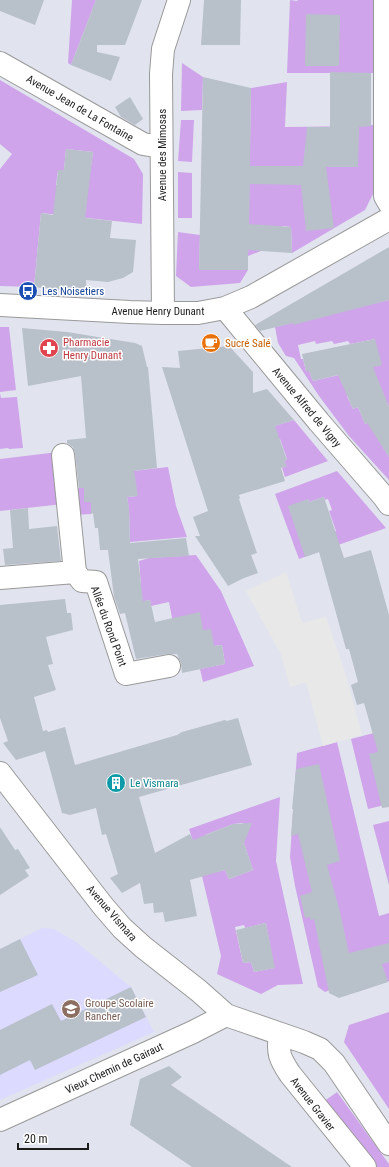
<svg xmlns="http://www.w3.org/2000/svg" width="389" height="1167" font-family="'Roboto Condensed',sans-serif">
<rect width="100%" height="100%" fill="#e1e4ee"/>
<path fill="#dddaff" d="M42,928l12,1 22,13 55,45 23,45 -154,68v-151z"/>
<path fill="#cfa4eb" fill-rule="evenodd" d="M72,0h24l-25,65 -3,-2z
M290,0l7,1 1,-1h80l-1,73h-90z
M182,63l21,14 -1,33 -21,1z
M0,80l134,79 9,15 -1,50 -101,-11 -7,74 -34,-1v-117l12,-15 -12,-10zM66,149l27,3 -5,35 -32,-2 2,-15h6z
M287,82l-2,45 85,-1 1,-1h6l-1,60h-3v9l-8,16 -73,43 -1,-26 -9,-1 -1,17 -33,13 3,-168z
M181,120h13l-2,42 -14,-1z
M178,172l14,1v45h-14z
M178,232l22,3 -1,35h49l-8,13 -49,4 -15,-11z
M389,300v107l-10,-23 -32,12 6,13 5,-2 7,17 24,-11 -8,31 8,13v23l-40,-44 -30,-40 -25,-38 -8,-2 -8,-13 -3,-16zM375,339l-2,28 -60,14 -4,-10h-3l-3,-12h-2l-3,-14 17,-4 1,3 16,-3 2,3 14,-3 2,3z
M0,327h9l7,63 -16,2z
M0,393l1,5 16,-1 6,51 -14,1 -1,-1 -8,1z
M294,420l34,41 -43,16 -3,-9 4,-2 -2,-5 3,-2 -7,-20 -25,-7z
M58,452l5,52 -63,7v-52z
M168,467l8,39 11,31 -57,5 -1,-32 -2,-13 10,-1 -47,-4 -6,1v9h7v12l-16,1 -3,-26 15,-2 2,-11z
M337,471l49,57 -87,31 -24,-65zM324,497l1,3 3,-1 4,11 -3,1 7,20 -36,12 8,-44 1,3z
M196,555l25,36 33,75 -51,16 -3,-13 25,-5 -3,-19 -8,1 -11,-16 -31,-12 -3,-16 -18,4 -1,-6 -10,2 1,-16 -2,-25 10,-3z
M389,729v75l-21,5 -17,-70z
M337,742l42,174 10,-3v68l-32,11 -5,-11 -27,11 -7,-5 -23,-101 -5,-29 7,-104z
M280,797l-4,64 27,123 -25,1 -17,9 -44,-20 4,-18 -25,-105 -7,-22zM242,823l4,2c3,6 2,10 -3,15l10,30 -24,9 -4,-9 -8,2 -12,-37 28,-11zM266,923l8,45 -20,4 -3,-10 -8,1 -8,-36 9,-2 1,3z
M389,821v64l-16,-60z
M389,1012v97l-45,-67 5,-17z
M337,1092l52,72v3h-12l-54,-65z"/>
<path fill="#e8e8e8" d="M286,572l16,51 24,-6 19,55 17,63 -39,11 -17,-64 -16,5 -9,-33 -35,-63z"/>
<path fill="#b8c0ca" d="M0,0h44l-9,25 -35,-14z
M96,0h46l-17,45h-28v7l23,5 -9,24 -40,-16z
M204,0h37l-1,45h-39z
M306,14l34,1 -1,51h-34z
M330,72l41,1v53l-12,1 -1,40h-32l8,61 -28,3 -5,-46 -51,-1 -1,40 42,3 1,26 -44,-3v20h-49l4,-193 48,11 -1,78h53l4,-39h23z
M130,97l13,22 -8,6 -14,-8 -6,-10z
M66,149l27,3 -8,66 27,3 -2,17 26,2 -3,32 -10,6 -15,4 -22,-2v9l-12,3 -40,-5 7,-74 12,2 5,-45h6z
M389,247v53l-96,25v-2l-33,8 -5,-6z
M22,328l45,4 68,11 7,3 5,21h1l9,101 -23,3 4,25 -11,1 2,12 1,34 56,-5 3,18 -51,3 5,42 7,-1 5,22 45,-10 3,18 8,-1 3,17 8,-1 3,19 -43,9 -1,-10 -4,-9h-10l-31,5 -11,-46 -5,1 -6,-17 -6,-47h-8l-2,-22h-3l-2,-15 -2,1v-12h-7v-14h-5l-4,-35 -2,-6 -6,-4v-3l19,-2 -5,-62 -53,10z
M375,339l7,26 -9,2 16,40v50l-22,-34 -2,1 -7,-17 -5,2 -15,-34 -25,6 -4,-10h-3l-4,-17z
M229,346l24,26v21l14,-4 27,31 -19,6 12,34 -3,1 3,5 -6,2 4,13 -46,14 1,3 -1,1 18,54 -6,2 7,18 -14,5 -16,8 -33,-50h5l-7,-19 15,-6 -46,-144 18,1 -2,-17z
M324,497l20,61 27,-8 18,65v192l-7,1 -13,-54 9,-2 -14,-49 -7,2 -6,-20 7,-3 -9,-33h-3l-27,-97 -14,5 -17,-51 20,-7 1,3z
M28,508l1,21 28,-3 4,35 -56,4 -2,-16 10,-1 -3,-38z
M65,599l2,14h4l2,17 -27,7 7,27 -5,1 8,25 -22,7 9,34 4,-1 1,2 17,-5 10,38 102,-30 5,-3 43,-12 2,1 11,-3 14,47 -113,32 16,56 35,-19 3,6 40,-16 19,-1 -8,20 9,27 -24,9 -4,-9 -35,10 7,36 -32,6 -2,-10 -9,1 -1,-10 -9,1 -4,-21 -18,10 -12,-15 8,-4 -12,-40 -4,1 -6,-27 -26,7 -8,-2 -17,-62 -29,9 -13,-17 5,-2 -8,-23v-113z
M319,764l21,97 -13,4 13,47 9,41 40,-10v19l-7,2 6,18 -49,16 -10,-5 -15,-74 -4,1v-3l-5,1 -5,-22 12,-4 -14,-58 -7,2 2,-27h-1l4,-40z
M0,827l15,23 3,-1 12,19 -5,2 4,6 -29,19z
M266,923l9,45 -21,4 -3,-10 -8,1 -7,-33z
M20,939l18,36 -38,17v-43z
M131,987l15,30 -111,53 -5,-10 -30,15v-45l52,-26 9,17z
M169,1066l13,11 -11,8 121,82h-100l-62,-42 10,-46z"/>
<g fill="none" stroke-linecap="round" stroke-linejoin="round">
<g stroke="#999" stroke-width="24">
<path id="minor" d="M385,0v196l4,7
M0,63l143,81 18,3
M0,305l130,7 33,1h35l27,-5 26,-11 138,-78
M225,308l94,114 65,75 5,7
M163,313l-2,-239 2,-25 16,-49
M75,572l7,9 14,1 30,92 43,-8
M0,578l75,-6 -12,-117
M0,773l103,133 19,22 21,19 56,44 27,24 78,27 16,7 14,14 55,81
M280,1034c-3,19 0,25 10,40l75,93
M0,1120l193,-88 33,-17"/>
</g>
<use href="#minor" stroke="#fff" stroke-width="22"/>
</g>
<defs>
<g id="bus-disc" transform="scale(1)"><circle r="9.5" fill="#1a4fb4" stroke="#fff"/><path d="M-5-6H5V4H4V6H2V4H-2V6H-4V4H-5ZM-3.5-4V0h7V-4ZM-3.5 1.2v1.5H-2V1.2ZM2 1.2v1.5H3.5V1.2Z" fill="#fff"/></g>
<g id="cafe-disc" transform="scale(1)"><circle r="9.5" fill="#e8710a" stroke="#fff"/><path d="M-5.5-4.5H6V0H3Q3 3.5 0 3.5H-2.5Q-5.5 3.5-5.5 0ZM3-3.2v2h1.7v-2ZM-6 4.5H4V6H-6Z" fill="#fff"/></g>
<g id="pharmacy-disc" transform="scale(1)"><circle r="9.5" fill="#e0444e" stroke="#fff"/><path d="M-2-6h4v4h4v4h-4v4h-4v-4h-4v-4h4Z" fill="#fff"/></g>
<g id="building-disc" transform="scale(1)"><circle r="9.5" fill="#0f9aa8" stroke="#fff"/><path d="M-4-6H4V6H1V3H-1V6H-4ZM-2.5-4.3h1.7v1.8h-1.7ZM.8-4.3h1.7v1.8H.8ZM-2.5-1h1.7V.8h-1.7ZM.8-1h1.7V.8H.8Z" fill="#fff"/></g>
<g id="school-disc" transform="scale(1)"><circle r="9.5" fill="#8d6e63" stroke="#fff"/><path d="M0-5L7-2L0 1L-7-2ZM-4 1L0 2.5L4 1V4Q0 6-4 4Z" fill="#fff"/></g>
</defs>
<g fill-rule="evenodd">
<use href="#bus-disc" x="28" y="291"/>
<use href="#cafe-disc" x="211" y="343"/>
<use href="#pharmacy-disc" x="49" y="348"/>
<use href="#building-disc" x="116" y="783"/>
<use href="#school-disc" x="71" y="1009"/>
</g>
<g text-anchor="middle" stroke-width="3" stroke-linejoin="round" paint-order="stroke">
<g font-size="11" fill="#1c1c1c" stroke="#fff">
<text transform="translate(80 108) rotate(30)" y="4">Avenue Jean de La Fontaine</text>
<text transform="translate(162 155) rotate(-90)" y="4">Avenue des Mimosas</text>
<text x="158" y="315">Avenue Henry Dunant</text>
<text transform="translate(307 407) rotate(50)" y="4">Avenue Alfred de Vigny</text>
<text transform="translate(109 626) rotate(70)" y="4">Allée du Rond Point</text>
<text transform="translate(112 913) rotate(49)" y="4">Avenue Vismara</text>
<text transform="translate(114 1068) rotate(-25)" y="4">Vieux Chemin de Gairaut</text>
<text transform="translate(313 1104) rotate(52)" y="4">Avenue Gravier</text>
</g>
<g font-size="11" fill="#164399" stroke="#fff" text-anchor="start">
<text x="42" y="295">Les Noisetiers</text>
</g>
<g font-size="11" fill="#be3a42" stroke="#fff" text-anchor="start">
<text x="63" y="346">Pharmacie<tspan x="63" dy="13">Henry Dunant</tspan></text>
</g>
<g font-size="11" fill="#c56008" stroke="#fff" text-anchor="start">
<text x="225" y="347">Sucré Salé</text>
</g>
<g font-size="11" fill="#0d838f" stroke="#fff" text-anchor="start">
<text x="130" y="787">Le Vismara</text>
</g>
<g font-size="11" fill="#785e54" stroke="#fff" text-anchor="start">
<text x="85" y="1007">Groupe Scolaire<tspan x="85" dy="13">Rancher</tspan></text>
</g>
</g>
<path d="M18 1143v6h70v-6" fill="none" stroke="#1c1c1c" stroke-width="2"/>
<text x="24" y="1143" font-size="12" fill="#1c1c1c" stroke="#ffffff" stroke-width="3" paint-order="stroke">20 m</text>
</svg>
